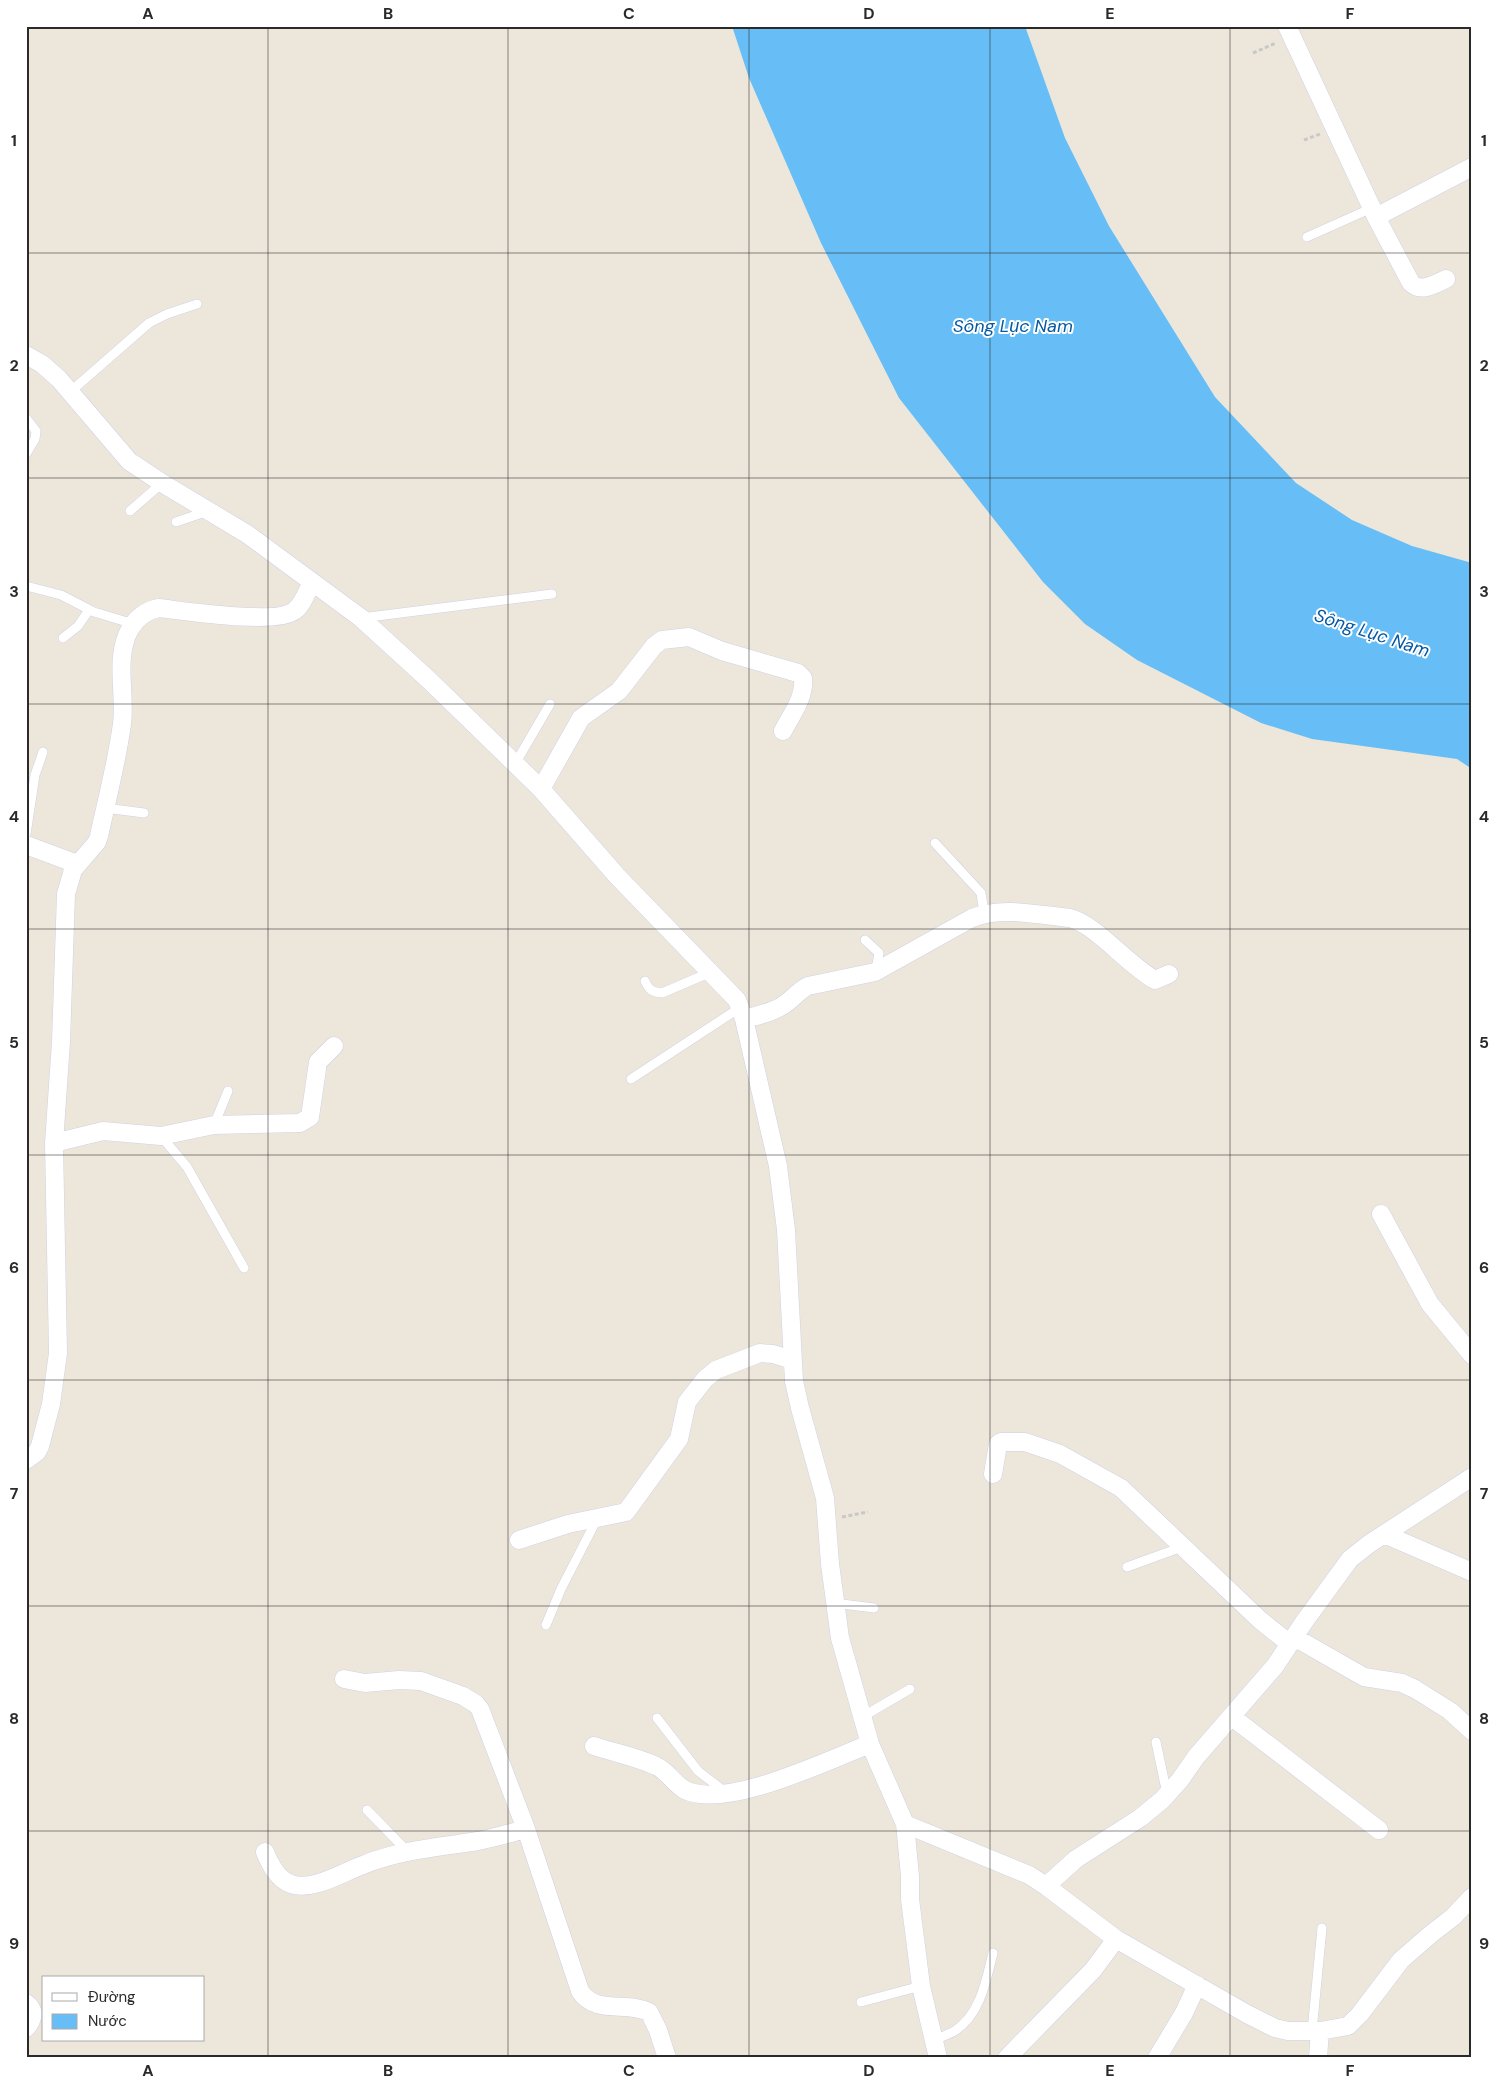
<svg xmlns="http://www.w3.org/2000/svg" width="1498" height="2084" font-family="'DM Sans',sans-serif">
<rect width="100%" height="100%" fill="#ede7db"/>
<path fill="#67bef6" d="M732,26h293l40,112 44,88 106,171 81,86 56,37 60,26 60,17v206l-15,-10 -145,-20 -51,-16 -124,-63 -52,-36 -42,-42 -144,-184 -78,-155 -72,-165z"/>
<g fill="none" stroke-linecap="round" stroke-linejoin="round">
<g stroke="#d0d1e4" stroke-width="10">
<path id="service" d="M1307,237l65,-29
M70,392l79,-69 18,-9 30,-10
M26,418l10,13 -1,8 -9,15
M130,511l32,-28
M176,522l32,-11
M26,586l35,9 33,17 40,12
M361,618l191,-24
M63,638l15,-12 11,-16
M515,764l35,-60
M105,808l39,5
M26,834l9,-59 8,-23
M935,843l46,50 3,20
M865,940l14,13 -3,17
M645,981c4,9 7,11 17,12l49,-21
M631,1079l110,-72
M214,1125l14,-34
M161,1136l26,31 57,101
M1127,1567l55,-20
M834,1603l40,5
M546,1625l15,-36 36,-70
M862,1717l48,-28
M657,1718l41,53 26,20
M1156,1742l11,52
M367,1810l41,42
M861,2002l60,-16
M1312,2031l10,-103
M934,2040c7,-3 16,-6 22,-10 25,-17 30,-50 37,-77"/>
</g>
<g stroke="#d0d1e4" stroke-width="19">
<path id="minor" d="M1287,26l89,191 35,66c10,10 24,1 35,-4
M1376,217l96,-50
M26,355l16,9 17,15 70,82 33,22 85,51 114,84 69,63 111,108 76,87 120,124 7,19 34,147 8,64 8,151 6,27 25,90 5,66 10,74 30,106 35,80 5,52v23l11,87 17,72
M541,789l40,-71 38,-27 35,-45 8,-6 27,-3 33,14 76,22 5,5c2,19 -11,36 -20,53
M26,845l51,19
M744,1019c13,-3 26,-6 38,-13 10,-6 16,-15 26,-20l67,-14 97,-54c31,-12 66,-3 98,0 25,6 58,47 85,62l14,-6
M54,1143l49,-12 58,5 53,-11 86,-2 10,-6 8,-55 16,-16
M1381,1214l49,90 42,51
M26,1460l11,-8 3,-6 11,-42 7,-51 -4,-210 7,-101 5,-148 7,-24 24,-28 2,-6c8,-37 18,-75 23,-112 4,-31 -8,-66 8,-95 6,-11 17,-19 29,-21 26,3 117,17 135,3 9,-6 13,-20 18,-29
M993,1474l5,-30 3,-2h24l35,12 61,34 139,132 30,24
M1384,1534l88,38
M519,1540l49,-16 58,-12 53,-73 8,-37 18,-23 11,-9 44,-17 13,1 19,6
M1294,1637l70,40 38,6 13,6 35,22 22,20
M344,1679l21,4 34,-3 22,1 42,15 13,8 4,5 46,120 54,162c15,24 47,10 69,21l9,18 9,28
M1232,1717l147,113
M594,1746c21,7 43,11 62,20 12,5 18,18 29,24 42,20 143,-30 185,-46
M905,1824l124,51 17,11 70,53 131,75 28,14 13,3h32l28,-5 12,-12 41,-54 30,-26 22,-17 19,-20
M265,1852c5,12 12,27 26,32 21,8 52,-12 72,-19 36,-15 77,-18 115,-24 16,-3 32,-8 48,-12
M1046,1886l30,-27 64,-41 22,-18 18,-20 16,-23 79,-91 29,-44 46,-63 19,-15 103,-67
M26,2003c10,7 7,17 0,25
M1007,2058l86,-88 23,-31
M1157,2058l27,-45 13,-28
M1318,2058l2,-27"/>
</g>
<path stroke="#c8c8c8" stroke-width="3" stroke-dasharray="4 2.5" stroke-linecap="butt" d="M1253,53l23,-10
M1304,140l16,-6
M842,1517l26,-5"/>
<use href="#service" stroke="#fff" stroke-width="9"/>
<use href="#minor" stroke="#fff" stroke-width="18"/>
</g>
<path fill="none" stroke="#2a2a2a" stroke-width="1" stroke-opacity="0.55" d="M268,26v2032M508,26v2032M749,26v2032M990,26v2032M1230,26v2032M26,253h1446M26,478h1446M26,704h1446M26,929h1446M26,1155h1446M26,1380h1446M26,1606h1446M26,1831h1446"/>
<g text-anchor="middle" stroke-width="4" stroke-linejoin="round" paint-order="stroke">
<g font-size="18" font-style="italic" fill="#0558a3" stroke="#fff">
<text x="1013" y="332">Sông Lục Nam</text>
<text transform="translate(1372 633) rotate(18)" y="6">Sông Lục Nam</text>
</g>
</g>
<rect width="1498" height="2084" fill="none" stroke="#ffffff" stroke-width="55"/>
<rect x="42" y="1976" width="162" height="65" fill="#ffffff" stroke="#aaaaaa"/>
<rect x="52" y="1993" width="25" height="8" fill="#ffffff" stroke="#aaaaaa"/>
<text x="88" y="2002" font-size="15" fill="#2a2a2a">Đường</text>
<rect x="52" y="2014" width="25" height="15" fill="#67bef6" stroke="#aaaaaa"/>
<text x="88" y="2026" font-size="15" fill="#2a2a2a">Nước</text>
<rect x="28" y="28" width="1442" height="2028" fill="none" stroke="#2a2a2a" stroke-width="2"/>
<g font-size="16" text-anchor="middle" font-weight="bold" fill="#2a2a2a">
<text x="148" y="19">A</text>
<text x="388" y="19">B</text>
<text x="629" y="19">C</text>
<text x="869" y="19">D</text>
<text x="1110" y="19">E</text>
<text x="1350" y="19">F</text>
<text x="14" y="146">1</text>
<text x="1484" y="146">1</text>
<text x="14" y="371">2</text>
<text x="1484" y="371">2</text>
<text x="14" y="597">3</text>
<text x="1484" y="597">3</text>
<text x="14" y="822">4</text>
<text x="1484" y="822">4</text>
<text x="14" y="1048">5</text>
<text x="1484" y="1048">5</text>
<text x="14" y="1273">6</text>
<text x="1484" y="1273">6</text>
<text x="14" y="1499">7</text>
<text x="1484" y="1499">7</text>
<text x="14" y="1724">8</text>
<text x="1484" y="1724">8</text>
<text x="14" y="1949">9</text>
<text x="1484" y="1949">9</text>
<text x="148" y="2076">A</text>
<text x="388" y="2076">B</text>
<text x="629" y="2076">C</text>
<text x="869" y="2076">D</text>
<text x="1110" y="2076">E</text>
<text x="1350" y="2076">F</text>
</g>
</svg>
